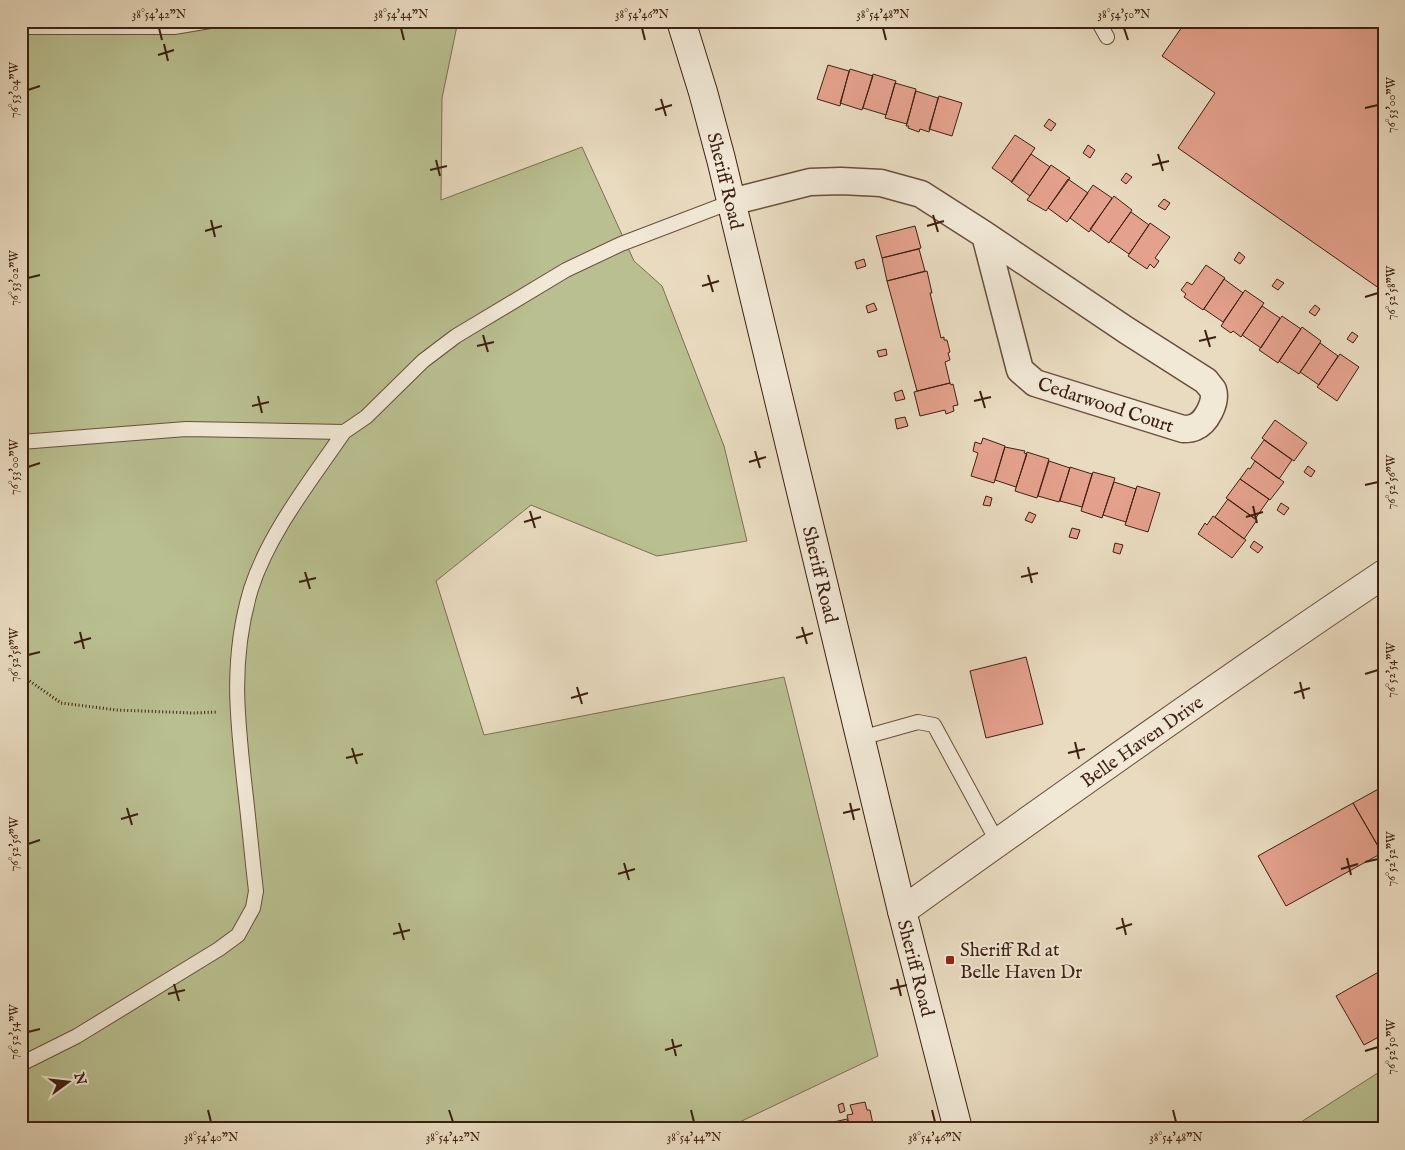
<svg xmlns="http://www.w3.org/2000/svg" width="1405" height="1150" font-family="'IM FELL English',serif">
<rect width="100%" height="100%" fill="#e9dbc0"/>
<filter id="stains"><feTurbulence type="fractalNoise" baseFrequency=".004" numOctaves="4"/><feColorMatrix values="0 0 0 0 .2 0 0 0 0 .09 0 0 0 0 .02 0 0 0 .5 -.17"/></filter>
<radialGradient id="worn" r=".72"><stop offset=".6" stop-color="#630" stop-opacity="0"/><stop offset="1" stop-color="#630" stop-opacity=".3"/></radialGradient>
<path fill="#b9bf90" stroke="#7c6f50" d="M21,21h437l-16,77 -1,102 141,-53 52,114 28,25 62,160 23,95 -90,15 -126,-51 -95,76 48,154 300,-58 94,379 -153,73h-704z
M1384,1069v60h-94z"/>
<path fill="#e4a18d" stroke="#3f1f11" d="M1186,21h184l14,10 -1,260 -205,-143 37,-55 -53,-37z
M828,65l21,6 -9,35 -23,-7z
M850,69l23,7 -11,34 -22,-7z
M873,74l23,7 -10,34 -23,-7z
M895,83l21,6 -9,35 -22,-6z
M916,91l22,7 -9,34 -9,-3 -1,3 -11,-4 1,-2h-3z
M939,96l23,7 -10,33 -23,-7z
M1049,119l7,5 -5,7 -7,-5z
M1015,135l20,13 -23,34 -20,-14z
M1088,145l7,5 -5,8 -7,-5z
M1031,154l19,13 -20,29 -19,-14z
M1051,165l19,13 -24,33 -19,-11z
M1126,173l6,4 -6,7 -5,-4z
M1068,179l20,14 -21,29 -19,-14z
M1093,185l19,13 -23,34 -19,-14z
M1114,196l18,14 -23,33 -19,-14z
M1164,199l6,4 -5,7 -7,-4z
M1131,212l18,13 -20,29 -19,-13z
M1150,223l20,14 -15,21 4,3 -5,7 -4,-4 -3,5 -19,-13z
M915,226l6,22 -39,10 -6,-22z
M919,249l6,22 -38,10 -5,-23z
M1239,252l6,5 -5,7 -6,-4z
M864,259l2,7 -9,3 -2,-7z
M1206,265l19,13 -22,32 -19,-13 2,-3 -5,-4 6,-8 5,3z
M927,271l5,22h-2l11,45 3,-1v3h3l3,12 -2,1 2,7 -5,2 5,21 -33,8 -30,-110z
M1224,279l19,14 -20,29 -19,-13z
M1277,279l7,4 -6,7 -6,-4z
M1245,290l19,13 -23,34 -8,-6 -2,2 -10,-7z
M874,303l3,7 -9,3 -2,-7z
M1315,305l5,4 -5,7 -6,-4z
M1262,306l18,12 -19,30 -19,-13z
M1282,316l19,13 -23,34 -19,-13z
M1302,327l19,14 -22,33 -20,-13z
M1352,332l6,4 -5,7 -6,-4z
M1320,343l18,13 -19,29 -19,-13z
M886,349l1,6 -8,2 -2,-6z
M1340,354l19,13 -22,34 -20,-14z
M950,383l1,2 2,-1 5,21 -5,1 1,5 -8,3 -1,-4 -25,6 -6,-24z
M902,390l3,9 -9,2 -2,-8z
M905,417l3,9 -11,3 -2,-10z
M1275,420l32,23 -13,18 -32,-23z
M983,438l22,8 -11,37 -23,-7 7,-23 -5,-2 2,-9 6,2z
M1264,440l28,20 -13,19 -28,-21z
M1005,447l20,4 -1,2 3,1 -11,33 -21,-7z
M1027,452l22,7 -12,39 -22,-7z
M1049,461l21,7 -11,34 -21,-6z
M1255,461l29,21 -14,18 -30,-21 8,-11 2,1z
M1308,466l7,5 -4,6 -7,-5z
M1070,467l22,7 -10,33 -22,-6z
M1093,472l22,6 -13,40 -21,-7z
M1240,479l29,20 -14,20 -29,-21z
M1114,482l22,7 -10,33 -23,-7z
M1137,486l23,7 -12,39 -23,-7z
M986,496l6,2 -2,8 -7,-1z
M1228,499l29,21 -13,19 -29,-22z
M1281,503l8,5 -5,7 -7,-5z
M1029,512l7,3 -4,8 -7,-3z
M1213,516l33,24 -14,18 -34,-24 7,-11 2,2z
M1072,528l8,2 -3,9 -8,-2z
M1254,541l9,6 -5,6 -8,-6z
M1115,543l8,2 -3,9 -7,-2z
M1026,657l17,67 -57,14 -16,-67z
M1384,786v66l-2,1 -29,-50z
M1353,803l29,50 -96,53 -28,-50z
M1384,969v65l-20,11 -28,-49z
M865,1102l2,8h3l4,19h-24l-3,-14 6,-1 -3,-9z
M843,1103l2,8 -5,2 -2,-8z
M847,1119l3,10h-33l-1,-3z"/>
<g fill="none" stroke-linecap="round" stroke-linejoin="round">
<g stroke="#6a4e3d" stroke-width="16">
<path id="service" d="M1098,21l9,16
M21,27h153l36,-6
M21,442l165,-13 158,3 22,-15 57,-56 33,-25 110,-66 55,-26 110,-42
M861,738l57,-16 16,3 64,118
M21,1064l56,-28 142,-87 19,-14 15,-27 3,-17c-4,-34 -7,-68 -11,-102 -8,-71 -15,-130 6,-200 18,-56 60,-109 93,-157"/>
</g>
<g stroke="#6a4e3d" stroke-width="29">
<path id="minor" d="M731,202l79,-20 31,-1 40,2 40,11 64,41 141,95 80,51c2,3 5,6 7,9 4,12 -7,33 -18,37 -4,2 -8,2 -12,2l-148,-46 -15,-13 -35,-135"/>
</g>
<g stroke="#6a4e3d" stroke-width="30">
<g id="tertiary">
<path id="s1" d="M902,911c159,-114 319,-228 482,-337"/>
</g>
</g>
<g stroke="#3f1f11" stroke-width="30">
<g id="secondary">
<path id="s2" d="M681,21l22,71 18,67 181,752 56,218"/>
</g>
</g>
<path stroke="#3f1f11" stroke-width="3" stroke-dasharray="1 2.5" stroke-linecap="butt" d="M21,675l40,28 56,7 76,3 25,-1"/>
<use href="#service" stroke="#f1e8d6" stroke-width="14"/>
<use href="#minor" stroke="#f1e8d6" stroke-width="26"/>
<use href="#tertiary" stroke="#f1e8d6" stroke-width="28"/>
<use href="#secondary" stroke="#f1e8d6" stroke-width="28"/>
</g>
<path fill="none" stroke="#3f1f11" stroke-width="2" d="M159,28l3,12M401,28l3,12M642,28l3,12M883,28l3,12M1124,28l4,12M164,44l4,17M158,55l16,-5M28,90l12,-4M661,99l5,17M1365,108l13,-3M655,110l17,-5M1158,154l5,17M436,160l4,16M1152,165l17,-4M430,170l17,-4M933,215l5,17M211,220l4,17M927,226l17,-5M205,231l17,-5M708,275l5,17M28,278l12,-3M702,286l17,-5M1365,297l13,-4M1205,330l5,17M483,335l5,17M1199,341l17,-4M477,346l17,-4M980,391l5,17M258,396l4,17M974,401l17,-4M252,406l17,-4M755,451l5,17M749,462l17,-5M28,467l12,-4M1365,485l13,-3M1253,506l4,17M530,511l5,17M1246,517l17,-5M524,522l17,-5M1028,567l4,16M305,572l5,17M1021,577l17,-4M299,582l17,-4M802,627l5,17M80,632l4,17M796,638l17,-5M74,643l17,-5M28,655l12,-3M1365,674l13,-4M1300,682l4,17M577,687l5,17M1294,693l16,-5M571,698l17,-5M1075,742l4,17M352,748l5,16M1068,753l17,-4M346,758l17,-4M850,803l4,17M127,808l5,17M843,813l17,-4M121,819l17,-5M28,844l12,-4M1347,858l4,17M1365,862l13,-3M624,863l5,17M1341,869l17,-5M618,874l17,-5M1122,918l4,17M399,923l5,17M1116,929l16,-5M393,934l17,-4M897,979l4,17M174,984l5,17M890,989l17,-4M168,994l17,-4M28,1032l12,-3M672,1039l4,17M665,1050l17,-5M1365,1051l13,-4M208,1110l3,12M449,1110l4,12M691,1110l3,12M932,1110l3,12M1173,1110l3,12"/>
<rect fill="#8f2418" stroke="#f1e8d6" stroke-width="2" x="945" y="955" width="10" height="10" rx="2.5"/>
<g text-anchor="middle" stroke-width="4" stroke-linejoin="round" paint-order="stroke">
<g font-size="19" fill="#3f1f11" stroke="#f1e8d6">
<text dy="7" stroke="none"><textPath href="#s2" startOffset="166">Sheriff Road</textPath></text>
<text transform="translate(1106 404) rotate(18)" y="7">Cedarwood Court</text>
<text dy="7" stroke="none"><textPath href="#s2" startOffset="571">Sheriff Road</textPath></text>
<text dy="7" stroke="none"><textPath href="#s1" startOffset="294">Belle Haven Drive</textPath></text>
<text dy="7" stroke="none"><textPath href="#s2" startOffset="976">Sheriff Road</textPath></text>
</g>
<g font-size="19" fill="#3f1f11" stroke="#f1e8d6" text-anchor="start">
<text x="960" y="956">Sheriff Rd at<tspan x="960" dy="22">Belle Haven Dr</tspan></text>
</g>
</g>
<rect width="1405" height="1150" fill="none" stroke="#e9dbc0" stroke-width="55"/>
<g transform="translate(68 1082) rotate(75)" stroke="#f1e8d6" stroke-width="4" paint-order="stroke">
<path d="M0-4L9 19L0 12L-9 19Z" fill="#3f1f11"/>
<text y="-8" font-size="14" font-weight="bold" text-anchor="middle" fill="#3f1f11">N</text>
</g>
<rect x="28" y="28" width="1350" height="1094" fill="none" stroke="#3f1f11" stroke-width="2"/>
<g font-size="12" text-anchor="middle" fill="#3f1f11">
<text x="159" y="18">38°54'42"N</text>
<text x="401" y="18">38°54'44"N</text>
<text x="642" y="18">38°54'46"N</text>
<text x="883" y="18">38°54'48"N</text>
<text x="1124" y="18">38°54'50"N</text>
<text transform="translate(14 90) rotate(-90)" y="4">76°53'04"W</text>
<text transform="translate(1391 105) rotate(-90)" y="4">76°53'00"W</text>
<text transform="translate(14 278) rotate(-90)" y="4">76°53'02"W</text>
<text transform="translate(1391 293) rotate(-90)" y="4">76°52'58"W</text>
<text transform="translate(14 467) rotate(-90)" y="4">76°53'00"W</text>
<text transform="translate(1391 482) rotate(-90)" y="4">76°52'56"W</text>
<text transform="translate(14 655) rotate(-90)" y="4">76°52'58"W</text>
<text transform="translate(1391 670) rotate(-90)" y="4">76°52'54"W</text>
<text transform="translate(14 844) rotate(-90)" y="4">76°52'56"W</text>
<text transform="translate(1391 859) rotate(-90)" y="4">76°52'52"W</text>
<text transform="translate(14 1032) rotate(-90)" y="4">76°52'54"W</text>
<text transform="translate(1391 1047) rotate(-90)" y="4">76°52'50"W</text>
<text x="211" y="1141">38°54'40"N</text>
<text x="453" y="1141">38°54'42"N</text>
<text x="694" y="1141">38°54'44"N</text>
<text x="935" y="1141">38°54'46"N</text>
<text x="1176" y="1141">38°54'48"N</text>
</g>
<rect width="100%" height="100%" filter="url(#stains)"/>
<rect width="100%" height="100%" fill="url(#worn)"/>
</svg>
